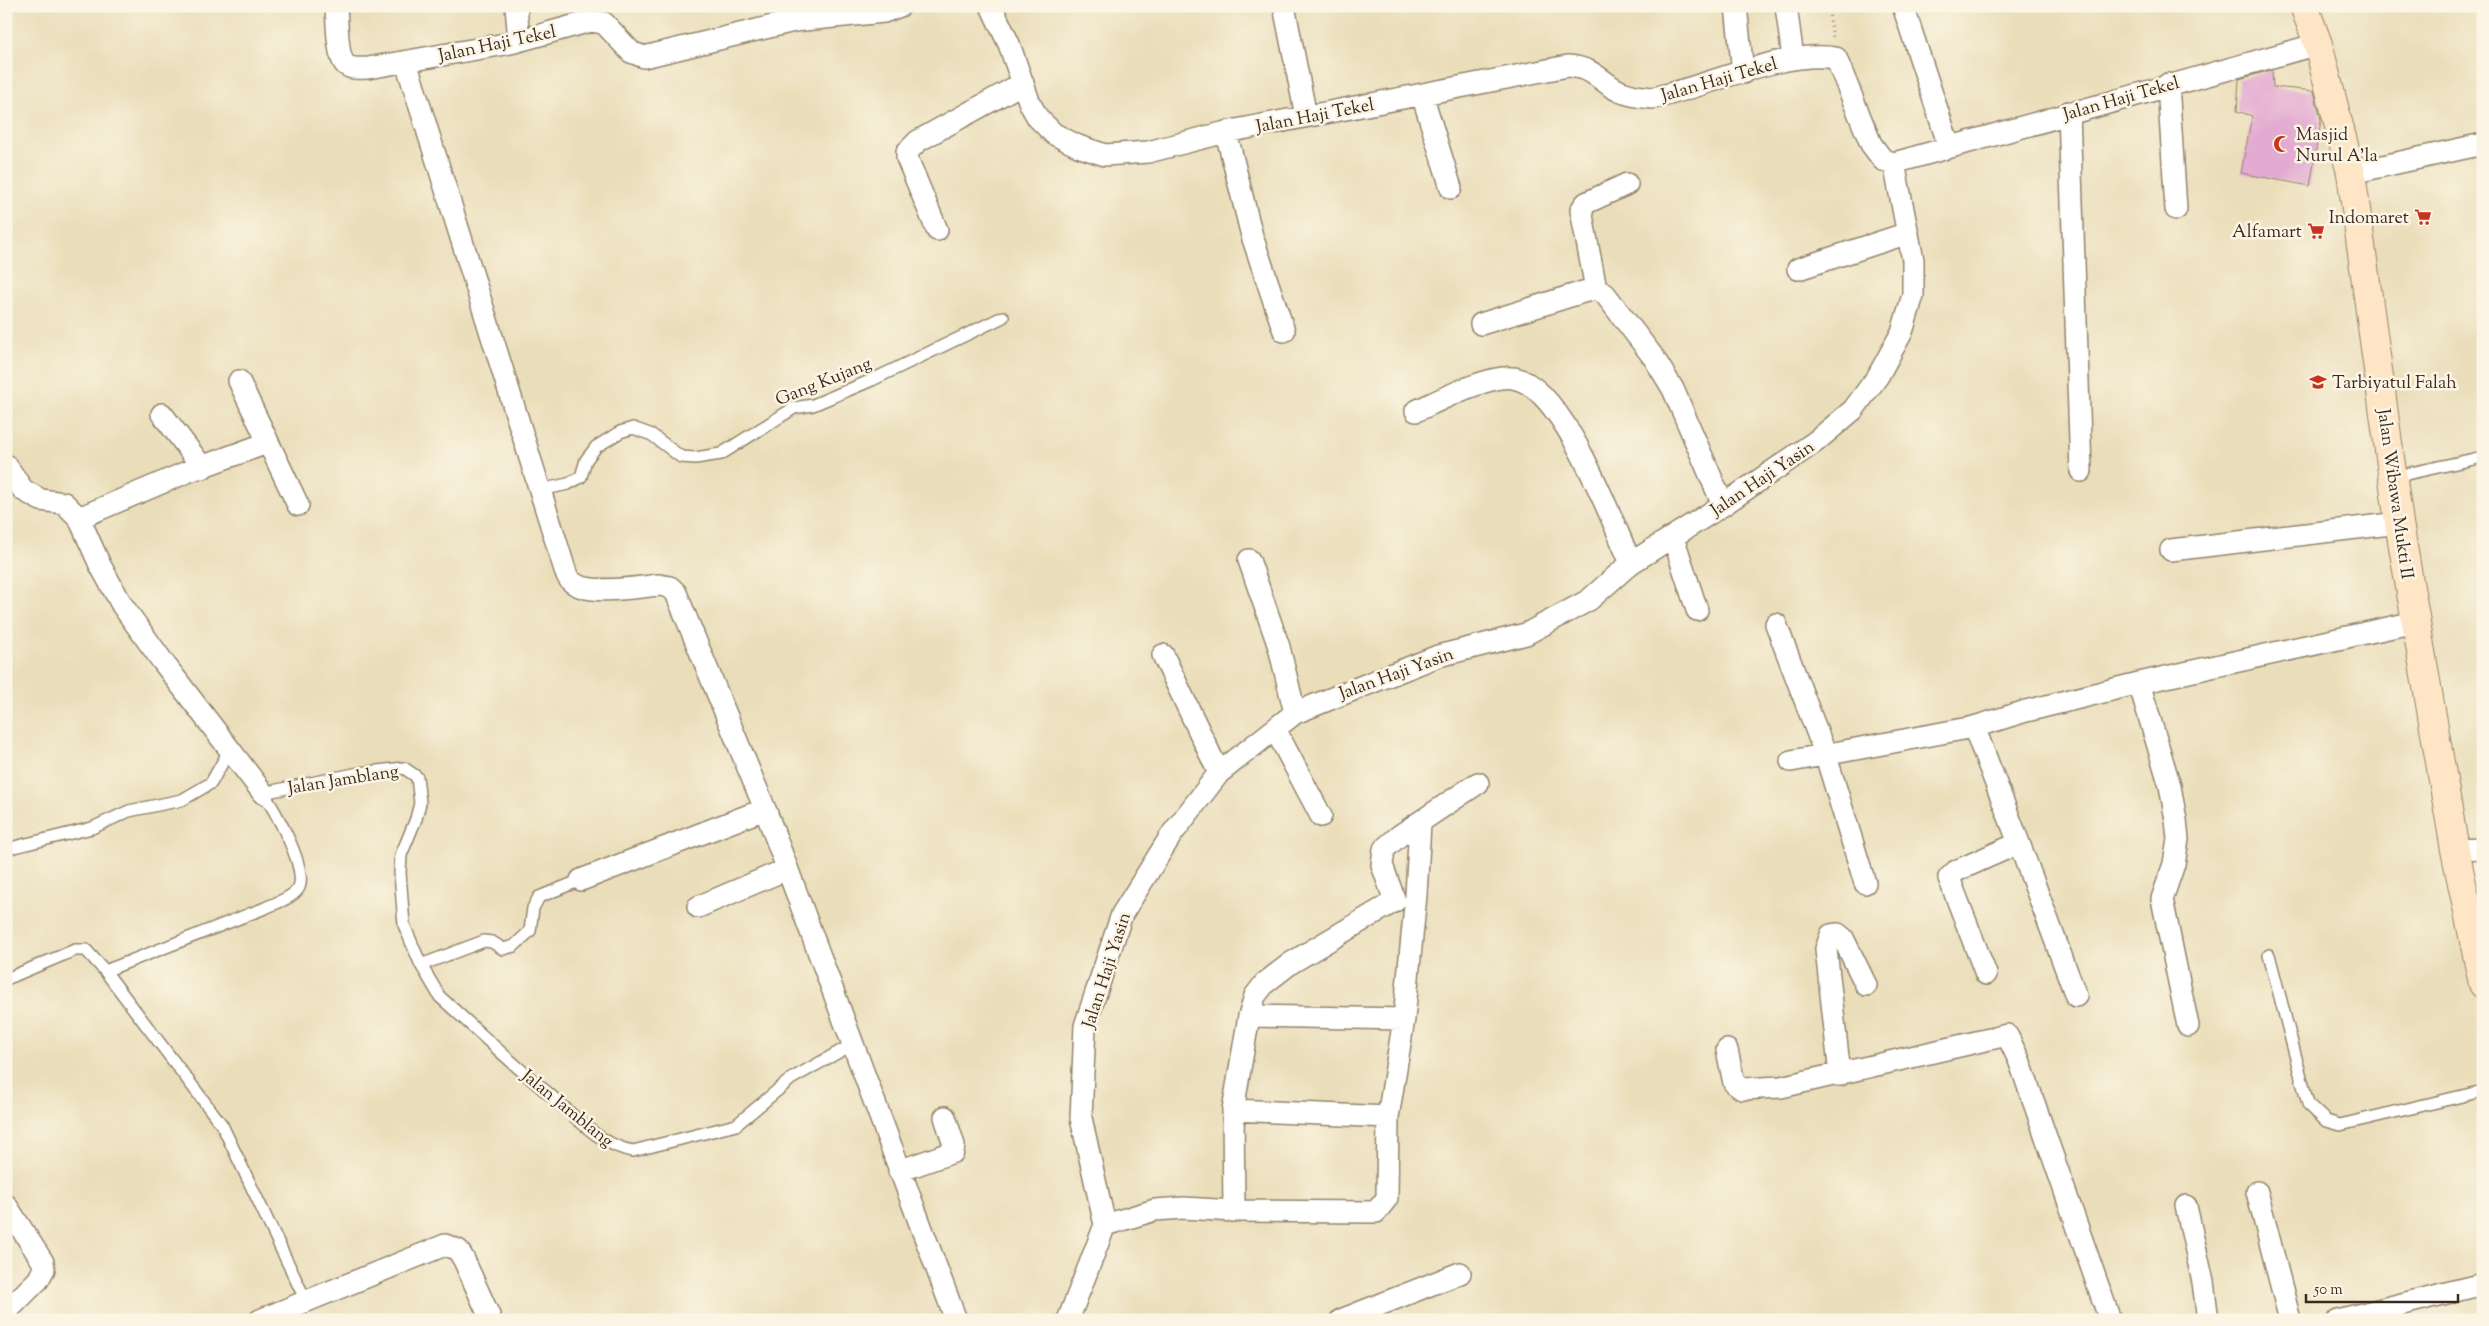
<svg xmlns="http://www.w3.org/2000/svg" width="2489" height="1326" font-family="'Sorts Mill Goudy',serif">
<rect width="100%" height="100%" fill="#fcf5e5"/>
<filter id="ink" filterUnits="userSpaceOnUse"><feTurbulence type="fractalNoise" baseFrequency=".02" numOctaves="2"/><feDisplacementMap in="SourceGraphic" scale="10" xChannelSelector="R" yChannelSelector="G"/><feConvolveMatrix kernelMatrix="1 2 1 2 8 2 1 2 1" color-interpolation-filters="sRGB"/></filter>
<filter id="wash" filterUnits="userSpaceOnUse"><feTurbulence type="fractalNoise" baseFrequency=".0096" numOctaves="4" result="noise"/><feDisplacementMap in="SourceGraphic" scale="20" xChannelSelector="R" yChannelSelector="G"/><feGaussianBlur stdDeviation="1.12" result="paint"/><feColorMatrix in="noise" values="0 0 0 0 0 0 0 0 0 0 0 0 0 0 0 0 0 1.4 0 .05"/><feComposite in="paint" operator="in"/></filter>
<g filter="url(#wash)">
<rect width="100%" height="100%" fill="#eadeba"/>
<g id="blocks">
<path fill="#e3abd1" d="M2272,70l1,17 41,4 7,29 -11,66 -69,-13 11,-57 -15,-5 2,-32z"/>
</g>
</g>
<g filter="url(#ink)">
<use href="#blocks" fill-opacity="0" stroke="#92846c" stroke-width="1"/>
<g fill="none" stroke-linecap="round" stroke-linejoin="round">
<g stroke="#92846c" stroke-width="14">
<path id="service" d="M2393,477l90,-20
M540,490l28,-6 13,-7 5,-17 10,-13 24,-15 13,-4 19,7 29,22 14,1 26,-4 73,-46 19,-3 59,-25 131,-63
M6,849l86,-21 37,-17 53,-11 29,-17 19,-34
M2269,955l39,149 18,17 14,4 143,-34
M421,965l63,-24 8,1 11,7 11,-3 16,-15 3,-23 6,-11 42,-17
M105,971l160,-63c10,-5 26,-9 33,-19 12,-17 -24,-81 -35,-96l96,-20 45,-5 13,9 3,26 -4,16 -15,36 -1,18 4,52 17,40 19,32c36,32 71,66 109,97 25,21 50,51 84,57l103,-26 55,-46 62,-35
M6,979l69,-29h11l19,21 117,154 84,176"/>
</g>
<g stroke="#92846c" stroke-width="24">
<path id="minor" d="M336,6c1,13 1,50 9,58 6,6 15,4 23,4l143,-25 80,-22 13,2 27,29 13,5 150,-36 90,-9 16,-6
M516,6l3,35
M991,6l18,38 21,60 8,14 16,16 24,12 27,9 43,-3 78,-20 342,-66c22,2 27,9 44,21 12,8 27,10 41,11 54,-11 130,-49 183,-40l35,86 12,16 11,3 424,-119
M1284,6l22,110
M1736,6l7,67
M1786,6l7,52
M1903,6l46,140
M406,62l159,508c1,3 3,8 5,10 15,17 68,7 89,5l11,2 6,6 89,216 191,511
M2168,84l8,125
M1422,94l29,94
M2069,112l12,359
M1226,132l26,104 32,95
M2351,173l132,-29
M937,230l-30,-72v-6l11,-11 105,-58
M1798,269l110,-36
M1596,289l-15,-79 5,-7 41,-19
M1481,324l102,-32 13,-3 9,5 49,64 19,31 50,116
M239,381l59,124
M1416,411c22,-10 74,-37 97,-33 50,7 98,142 118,185
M162,414l41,54
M6,465l17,25 18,10 23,3 15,15 21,47 22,40 41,57 100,131
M79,518l108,-46 80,-29
M1673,537l24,73
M2171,550l228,-27
M1249,560l30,87 16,66
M1776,624l49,129 40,130
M1163,655l56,118
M2139,683l31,103 6,34 2,19 -4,25 -12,35 26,127
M1974,727l45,116 -63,28 -7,7 37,96
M1275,729l46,87
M1791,761l183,-34 52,-16 113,-28 276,-61
M2019,843l57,153
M2455,850l28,-1
M581,880l184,-71
M698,907l89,-38
M1249,1016l155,3
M1727,1050l7,33 8,6 39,-2 226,-52 12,25 91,260
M1840,1075l-14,-126 5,-14 7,-1 5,4 23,47
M1233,1110l155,7
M899,1171l54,-19 1,-7 -9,-28
M2257,1192l33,128
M6,1205l37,57 1,7 -6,11 -32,32
M2186,1206l17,76 5,38
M1234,1211l-1,-101 16,-94 6,-20 10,-13 26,-20 104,-62 -13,-36 2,-16 15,-13 79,-53
M1105,1225l50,-15 29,-2 50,3 142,1 11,-14 1,-81 16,-98 12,-124 4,-71
M260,1320l185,-75 13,5 6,10 27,60
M1068,1320l37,-95 -24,-107 4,-92 37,-112 50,-80 47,-61 76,-60 143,-57 88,-22 63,-34 42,-37 92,-58 92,-63 38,-32 25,-34 24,-44 11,-37v-35l-19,-97
M1341,1320l119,-47
M2338,1320l145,-36"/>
</g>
<g stroke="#92846c" stroke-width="30">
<path id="secondary" d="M2304,6l14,38 33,129 48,350 56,327 28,134"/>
</g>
<path stroke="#92846c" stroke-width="3" stroke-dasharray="1 4" stroke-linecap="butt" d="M1828,6l5,32"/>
<use href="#service" stroke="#fff" stroke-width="11"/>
<use href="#minor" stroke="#fff" stroke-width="21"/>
<use href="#secondary" stroke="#fee5c5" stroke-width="28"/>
</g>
</g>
<defs>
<g id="mosque-bare" transform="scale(1.35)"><path d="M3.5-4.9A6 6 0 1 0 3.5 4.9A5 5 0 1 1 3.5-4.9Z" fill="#c8321e" stroke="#fcf5e5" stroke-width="2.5" paint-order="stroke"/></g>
<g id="supermarket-bare" transform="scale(1.35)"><path d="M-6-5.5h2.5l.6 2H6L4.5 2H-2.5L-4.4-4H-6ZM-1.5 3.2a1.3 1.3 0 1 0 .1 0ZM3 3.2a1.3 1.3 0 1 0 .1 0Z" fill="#c8321e" stroke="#fcf5e5" stroke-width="2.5" paint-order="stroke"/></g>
<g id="school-bare" transform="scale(1.35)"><path d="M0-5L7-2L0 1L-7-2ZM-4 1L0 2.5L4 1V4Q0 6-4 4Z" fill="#c8321e" stroke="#fcf5e5" stroke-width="2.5" paint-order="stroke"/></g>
</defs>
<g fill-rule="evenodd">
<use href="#mosque-bare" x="2282" y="144"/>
<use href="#supermarket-bare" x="2423" y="217"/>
<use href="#supermarket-bare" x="2316" y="231"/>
<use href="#school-bare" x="2318" y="382"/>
</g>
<g text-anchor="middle" stroke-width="5" stroke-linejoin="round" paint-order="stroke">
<g font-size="18" fill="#3b2a1e" stroke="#fcf5e5">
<text transform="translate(497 43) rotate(-12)" y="6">Jalan Haji Tekel</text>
<text transform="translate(1719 79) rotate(-16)" y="6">Jalan Haji Tekel</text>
<text transform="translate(2121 98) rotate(-16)" y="6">Jalan Haji Tekel</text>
<text transform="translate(1315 115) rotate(-11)" y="6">Jalan Haji Tekel</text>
<text transform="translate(823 381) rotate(-22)" y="6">Gang Kujang</text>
<text transform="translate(1762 478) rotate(-34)" y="6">Jalan Haji Yasin</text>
<text transform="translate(2396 494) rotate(82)" y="6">Jalan Wibawa Mukti II</text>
<text transform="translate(1396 673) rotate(-20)" y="6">Jalan Haji Yasin</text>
<text transform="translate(343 779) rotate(-9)" y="6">Jalan Jamblang</text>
<text transform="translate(1106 970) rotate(-72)" y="6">Jalan Haji Yasin</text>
<text transform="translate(568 1108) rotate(39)" y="6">Jalan Jamblang</text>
</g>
<g font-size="18" fill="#3b2a1e" stroke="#fcf5e5" text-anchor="start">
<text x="2296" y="140">Masjid<tspan x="2296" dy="21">Nurul A'la</tspan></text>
<text x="2409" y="223" text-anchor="end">Indomaret</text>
<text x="2302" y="237" text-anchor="end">Alfamart</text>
<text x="2332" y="388">Tarbiyatul Falah</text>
</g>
</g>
<rect width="2489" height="1326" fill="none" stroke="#fcf5e5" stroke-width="25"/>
<path d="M2306 1294v8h152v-8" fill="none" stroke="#3b2a1e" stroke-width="2.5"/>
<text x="2314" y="1294" font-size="15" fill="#3b2a1e" stroke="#fcf5e5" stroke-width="4" paint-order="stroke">50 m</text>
</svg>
